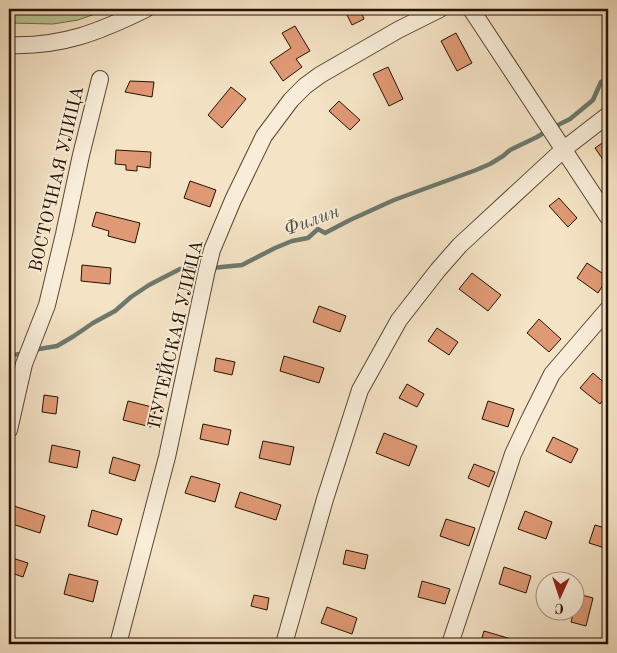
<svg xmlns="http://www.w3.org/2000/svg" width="617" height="653" font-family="'Old Standard TT',serif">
<rect width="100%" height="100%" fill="#f4e3c5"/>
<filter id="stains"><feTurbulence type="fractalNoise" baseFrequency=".004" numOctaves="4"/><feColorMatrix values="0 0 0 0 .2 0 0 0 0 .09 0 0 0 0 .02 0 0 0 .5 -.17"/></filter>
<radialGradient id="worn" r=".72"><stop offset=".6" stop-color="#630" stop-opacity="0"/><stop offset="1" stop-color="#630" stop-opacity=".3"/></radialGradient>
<path fill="#bac496" stroke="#706b4b" d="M9,9h100l-31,11 -25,4 -44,-1z"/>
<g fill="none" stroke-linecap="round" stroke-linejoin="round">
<path stroke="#6c796e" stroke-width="4.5" d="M554,127l16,-8 23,-19 8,-18 7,-4
M212,268l30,-3 33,-17 17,-7 16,-3 10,-9 7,4 25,-13 44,-20 82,-30 14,-6 13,-8 7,-6 27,-13 10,-6
M33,352l6,-3 18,-3 17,-10 19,-13 22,-12 16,-14 18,-12 31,-16 24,-1
M9,355l14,-1"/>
</g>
<path fill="#df9974" stroke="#251200" d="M344,9h16l4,10 -12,6z
M295,26l15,25 -14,8 6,8 -19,14 -13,-19 21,-14 -9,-15z
M456,33l16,30 -15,8 -16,-30z
M388,67l15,32 -14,7 -16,-32z
M130,81l24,1 -2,15 -27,-5z
M231,87l15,12 -24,29 -14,-13z
M339,101l21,19 -10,10 -21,-19z
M608,139v28l-13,-19z
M116,150l35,2 -1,16 -13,-2v5l-11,-1v-5l-11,-1z
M190,181l26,9 -6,17 -26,-9z
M559,198l18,20 -9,9 -19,-21z
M96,212l44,11 -5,20 -27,-7 1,-5 -17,-5z
M587,263l21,14 -10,16 -21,-15z
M82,265l29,3 -1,16 -29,-3z
M472,273l29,22 -13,16 -29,-22z
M319,306l27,10 -6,16 -27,-10z
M539,319l22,20 -12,13 -22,-19z
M437,328l21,14 -9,13 -21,-14z
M284,356l40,12 -5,15 -39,-12z
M216,358l19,4 -3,13 -18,-4z
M593,373l15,13v7l-8,11 -20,-16z
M407,384l17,10 -7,13 -18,-9z
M44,395l14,2 -2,17 -14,-2z
M128,401l28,7 -5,19 -28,-7z
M488,401l26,8 -6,18 -26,-8z
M203,424l28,6 -3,15 -28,-6z
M384,433l33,13 -8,20 -33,-13z
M553,437l25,12 -7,14 -25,-12z
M263,441l31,6 -4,18 -31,-7z
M52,445l28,6 -3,17 -28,-6z
M113,457l27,8 -5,16 -26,-8z
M474,464l21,8 -6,15 -21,-9z
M191,476l29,8 -5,18 -30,-9z
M240,492l41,13 -5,15 -41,-13z
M14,506l31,10 -5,17 -31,-10z
M92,510l30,9 -5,16 -29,-9z
M525,511l27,11 -6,17 -28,-10z
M446,519l29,9 -6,18 -29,-10z
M595,525l13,4v20l-19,-6z
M346,550l22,5 -3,14 -22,-5z
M9,557l19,6 -5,14 -14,-5z
M504,567l27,9 -5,17 -27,-9z
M69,574l29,7 -5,21 -29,-8z
M422,581l28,8 -5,15 -27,-7z
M578,594l15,4 -7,28 -15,-4z
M254,595l15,3 -2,12 -16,-4z
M327,607l30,11 -5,16 -31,-11z
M484,631l34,10 -1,3h-37z"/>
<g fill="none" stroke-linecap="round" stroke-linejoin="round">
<g stroke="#594631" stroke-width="18">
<path id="minor" d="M471,9l137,208
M9,45c53,2 90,-13 137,-36
M9,430l15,-66 23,-59 17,-71 17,-79 19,-76
M118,644l49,-187 39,-183 6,-24 21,-50 31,-64 27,-36 14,-14 15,-11 78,-45 42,-21
M284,644l41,-145 35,-109 39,-70 39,-50 22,-25 104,-96 44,-34
M450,644l63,-190 17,-36 22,-44 56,-65"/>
</g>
<use href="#minor" stroke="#f8edd9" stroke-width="16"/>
</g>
<g text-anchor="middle" stroke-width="4" stroke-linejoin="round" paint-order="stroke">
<g font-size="18" fill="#251200" stroke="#f8edd9">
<text transform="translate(56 179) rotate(-77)" y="6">ВОСТОЧНАЯ УЛИЦА</text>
<text transform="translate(175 334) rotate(-77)" y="6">ПУТЕЙСКАЯ УЛИЦА</text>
</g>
<g font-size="19" font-style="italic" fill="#4f4e40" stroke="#f8edd9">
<text transform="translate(311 219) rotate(-20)" y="7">Филин</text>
</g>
</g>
<rect width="617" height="653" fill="none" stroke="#f4e3c5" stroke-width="30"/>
<rect x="10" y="10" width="597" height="633" fill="none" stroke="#251200" stroke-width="2.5"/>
<rect x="15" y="15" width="587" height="623" fill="none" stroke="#251200"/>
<g transform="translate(560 596) rotate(183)"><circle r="24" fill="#f8edd9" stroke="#a49582"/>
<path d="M0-4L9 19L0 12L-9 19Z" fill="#8f2418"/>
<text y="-8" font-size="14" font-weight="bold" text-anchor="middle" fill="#251200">С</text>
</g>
<rect width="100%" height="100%" filter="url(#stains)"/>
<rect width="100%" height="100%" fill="url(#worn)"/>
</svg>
